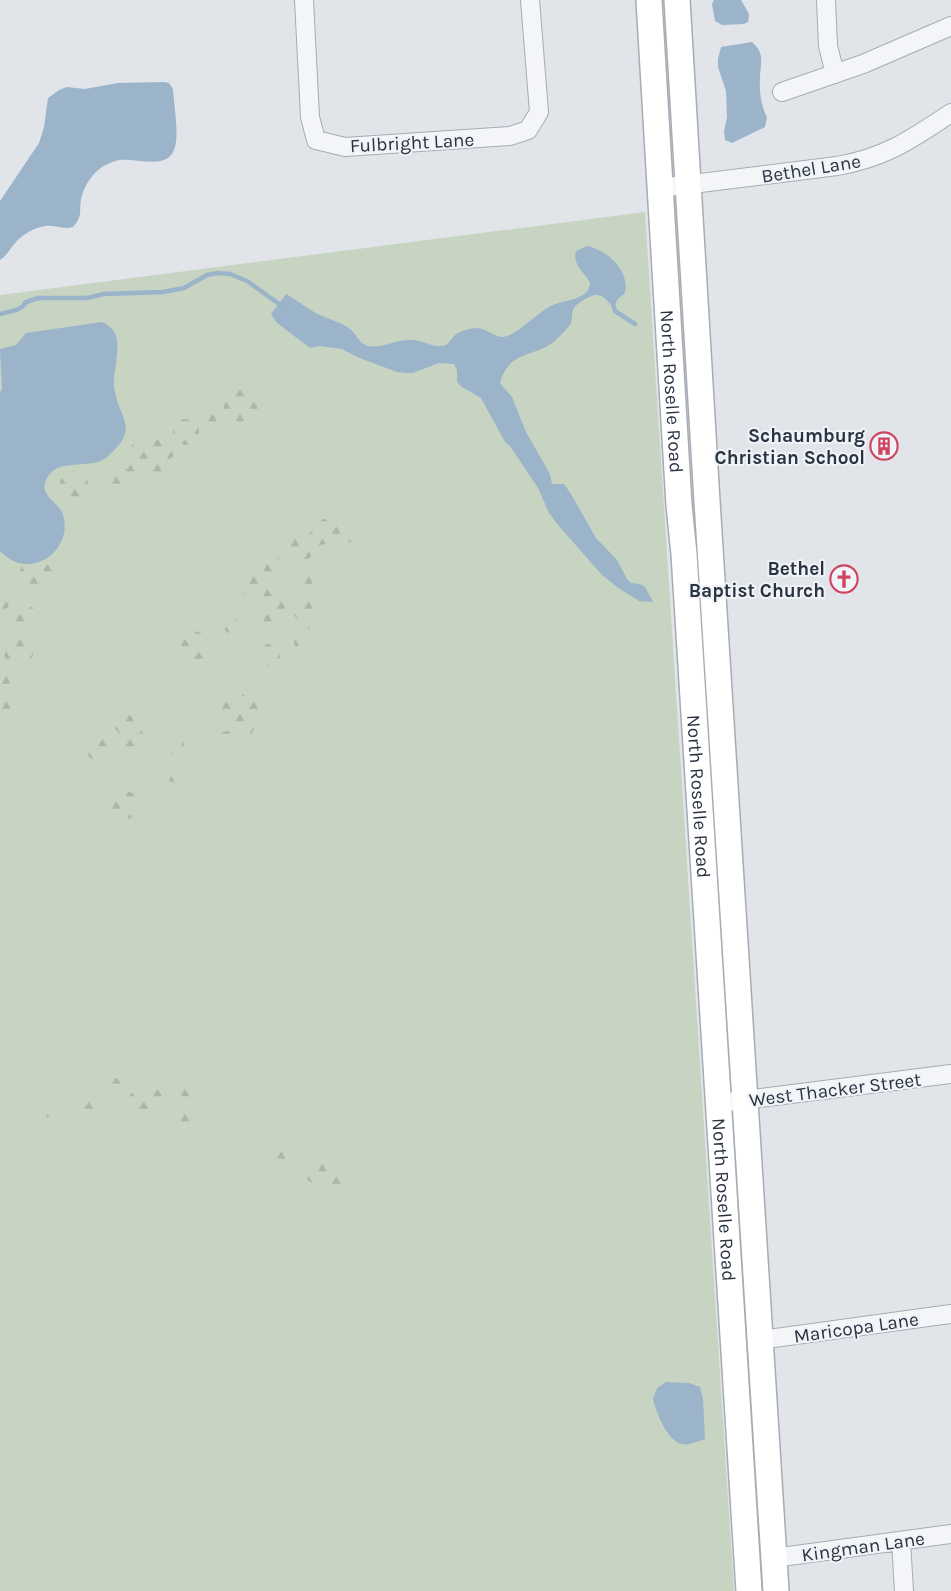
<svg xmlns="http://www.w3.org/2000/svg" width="951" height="1591" font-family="Karla,sans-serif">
<defs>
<pattern id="forest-firs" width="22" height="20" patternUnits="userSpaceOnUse" patternTransform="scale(1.25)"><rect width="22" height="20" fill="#c7d4c2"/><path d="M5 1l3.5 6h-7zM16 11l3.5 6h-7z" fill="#abb6a8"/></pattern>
</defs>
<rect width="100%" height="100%" fill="#e1e5ea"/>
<path fill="#c7d4c2" d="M645,212l89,1379h-734v-1296z"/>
<path fill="url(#forest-firs)" d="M224 407a17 17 0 1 1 34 0a17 17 0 1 1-34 0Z
M200 420a12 12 0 1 1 24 0a12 12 0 1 1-24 0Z
M173 432a13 13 0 1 1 26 0a13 13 0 1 1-26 0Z
M162,429l4,1 2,6c13,7 10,21 -3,25l1,4 -3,7 -8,4 -9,-6 -2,6 -5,3 -9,-3 -3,7 -6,5c-9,0 -14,-4 -15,-12l5,-10 8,-2 9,5 3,-6 -2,-5 1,-10 3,-4 9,-5 11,2 3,-2v-7z
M60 485a14 14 0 1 1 28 0a14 14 0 1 1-28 0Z
M324,519l6,1 8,8 6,-5 7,1 5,7c0,8 -4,12 -11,12l-8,-6 -6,6c-3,1 -9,1 -11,2 -7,2 -6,10 -12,14 -13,8 -24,-7 -19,-18 8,-9 17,-3 23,-10 2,-2 2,-6 4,-8z
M274,555l5,3c4,6 2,11 -4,14 3,7 4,16 -2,23 -2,3 -6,5 -10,6 -27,9 -36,-40 1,-37l4,-8z
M44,558l8,9v13c-13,22 -42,6 -29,-17z
M299 578a8 8 0 1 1 16 0a8 8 0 1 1-16 0Z
M0,586l9,4 3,7 -2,8 -3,3 -7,2z
M260 613a14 14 0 1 1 28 0a14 14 0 1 1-28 0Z
M303,599c8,3 11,8 9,16l3,3v8l-4,3 -8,-2c-2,-2 -2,-5 -4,-7 -6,-6 -11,-6 -5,-17z
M13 617a12 12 0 1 1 24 0a12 12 0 1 1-24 0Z
M223 625a8 8 0 1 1 16 0a8 8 0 1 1-16 0Z
M177 647a16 16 0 1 1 32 0a16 16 0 1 1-32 0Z
M294 642a8 8 0 1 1 16 0a8 8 0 1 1-16 0Z
M17,636c24,1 21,31 -2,29 4,12 -2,22 -15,19v-23l6,-1c-5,-11 -1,-21 11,-24z
M280,639l6,2 2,5 -2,4 -6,2v6l-5,6c-8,3 -13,1 -17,-7l3,-9 6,-4 7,1 2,-4z
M252,691c19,3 19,25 1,29 4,13 -5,21 -18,17v7l-5,5 -10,1 -5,-6v-6l4,-6 10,-1 1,-12c-25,-5 -8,-35 9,-19l4,-6z
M0,693c11,1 17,8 19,18l-5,12 -5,3 -9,2z
M119,713l11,2 3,4 1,7 8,5c5,11 -1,20 -13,21 -9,-4 -12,-9 -10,-19l-7,-8 2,-7z
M166 745a9 9 0 1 1 18 0a9 9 0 1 1-18 0Z
M105,737c7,3 10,7 8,15 -4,6 -13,10 -21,9l-4,-6 7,-14 3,-3z
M164 773a9 9 0 1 1 18 0a9 9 0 1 1-18 0Z
M111 805a14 14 0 1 1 28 0a14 14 0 1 1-28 0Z
M105 1089a11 11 0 1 1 22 0a11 11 0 1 1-22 0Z
M177 1094a9 9 0 1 1 18 0a9 9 0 1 1-18 0Z
M153,1089l6,1 5,4 -1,9 -5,4 -6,-1 -8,8c-9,1 -15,-3 -17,-12 2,-11 11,-15 21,-9z
M82 1105a8 8 0 1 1 16 0a8 8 0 1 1-16 0Z
M39 1108a9 9 0 1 1 18 0a9 9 0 1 1-18 0Z
M172 1115a11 11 0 1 1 22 0a11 11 0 1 1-22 0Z
M270 1156a9 9 0 1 1 18 0a9 9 0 1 1-18 0Z
M317,1156h5l19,11 4,11c-3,8 -10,15 -19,11 -2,0 -4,-3 -7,-4 -4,-2 -7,-1 -11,-5 -9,-9 -2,-21 9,-24z"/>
<path fill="#9bb4ca" d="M714,0h27l8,14 -1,8 -4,2 -22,1 -7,-4 -3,-17z
M752,42c14,12 8,21 8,36 -1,13 1,28 7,39l-2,10 -33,16 -7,-3 -1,-9 3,-14 -1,-26 -8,-24v-8l3,-12z
M165,82l4,1 4,6c1,17 6,43 2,58 -6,24 -38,11 -55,13 -8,1 -18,6 -24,12 -7,7 -13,17 -15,27 -2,13 2,17 -8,28 -10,3 -18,-2 -28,-1 -11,2 -22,8 -29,16 -6,6 -8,13 -16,18v-59l39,-58 5,-16 4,-29 11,-8 8,-3 18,2 33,-6z
M587,246c20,4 43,24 38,47l-8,7 -3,8c-5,-6 -11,-14 -19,-13 -6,1 -20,9 -22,15 -2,5 0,10 -3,15 -4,5 -9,10 -14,15 -20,18 -47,9 -56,43l12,14 14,35 24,42 2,10h12l7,10 25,44 21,22 10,19 4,4 9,1 5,3 8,15 -14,-1 -22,-14 -15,-12 -44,-50 -9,-12 -11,-25 -28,-42 -5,-4 -24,-44 -19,-11 -5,-5v-12l-3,-6 -15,-1 -26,10h-8l-8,-1 -40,-15 -15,-8 -22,-3 -10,2 -34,-26 -5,-8 15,-20c11,6 20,14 32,20 10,5 22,8 31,14 7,5 10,16 19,18 13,3 27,-6 41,-6 12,-1 22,7 33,6 6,-1 8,-5 11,-9 5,-6 18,-9 25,-9 9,1 17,9 25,9 15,-2 33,-24 48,-31 13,-7 38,-5 39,-23 -5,-11 -18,-18 -14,-32z
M102,322c19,9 16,23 14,42 -1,7 -3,15 -2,22 4,34 28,41 -7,71 -16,14 -51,-1 -61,23 -7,17 13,21 17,35 8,24 -12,50 -37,49 -10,0 -19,-6 -26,-13v-158l2,-5 -2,-39 16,-4 10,-12z
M666,1382l23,1 11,4 3,12 2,40c-7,2 -16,7 -23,5 -15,-3 -26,-32 -29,-45l4,-11z"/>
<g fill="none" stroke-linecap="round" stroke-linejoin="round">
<path stroke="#9bb4ca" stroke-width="4.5" d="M613,304l2,7 20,13
M0,314l16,-4 6,-3 4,-5 13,-4h48l17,-4 59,-2 21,-4 23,-13 11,-2 12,1 17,7 35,25"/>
<g stroke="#a6acb4" stroke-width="20">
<path id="street" d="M304,0l6,117 6,23 29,7 165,-11 18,-6 11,-18 -9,-112
M826,0l2,46 7,28
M782,92l81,-28 88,-38
M660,188l177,-22c48,-8 75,-27 114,-53
M720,1103l231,-29
M760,1340l191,-26
M901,1541l3,50
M774,1558l177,-24"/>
</g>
<g stroke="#a6acb4" stroke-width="28">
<g id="secondary">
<path id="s1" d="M649,0l30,505 5,49 65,1037"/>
<path d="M677,0l30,501 69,1090"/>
</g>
</g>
<use href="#street" stroke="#f4f5f8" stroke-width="18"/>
<use href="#secondary" stroke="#fff" stroke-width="25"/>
</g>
<defs>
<g id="building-ring" transform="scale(1.4375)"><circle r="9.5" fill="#f0f3f7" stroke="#d04460" stroke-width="1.5"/><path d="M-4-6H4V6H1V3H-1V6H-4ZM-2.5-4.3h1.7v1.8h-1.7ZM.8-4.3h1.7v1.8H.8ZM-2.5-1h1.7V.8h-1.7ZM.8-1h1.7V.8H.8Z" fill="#d04460"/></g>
<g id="church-ring" transform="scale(1.4375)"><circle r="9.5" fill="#f0f3f7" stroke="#d04460" stroke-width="1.5"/><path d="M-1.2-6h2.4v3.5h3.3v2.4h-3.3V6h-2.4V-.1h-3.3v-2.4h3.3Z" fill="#d04460"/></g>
</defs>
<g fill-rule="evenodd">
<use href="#building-ring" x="884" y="446"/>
<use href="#church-ring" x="844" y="579"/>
</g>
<g text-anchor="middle" stroke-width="4" stroke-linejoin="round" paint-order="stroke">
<g font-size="19" fill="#293342" stroke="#f0f3f7">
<text transform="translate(412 142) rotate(-3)" y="7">Fulbright Lane</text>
<text transform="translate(811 168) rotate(-9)" y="7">Bethel Lane</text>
<text dy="7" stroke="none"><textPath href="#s1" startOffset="392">North Roselle Road</textPath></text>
<text dy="7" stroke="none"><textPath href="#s1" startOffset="798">North Roselle Road</textPath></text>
<text transform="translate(835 1089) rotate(-7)" y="7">West Thacker Street</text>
<text dy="7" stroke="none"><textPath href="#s1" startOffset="1202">North Roselle Road</textPath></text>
<text transform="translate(856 1327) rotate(-8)" y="7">Maricopa Lane</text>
<text transform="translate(863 1546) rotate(-8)" y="7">Kingman Lane</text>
</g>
<g font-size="19" font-weight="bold" fill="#293342" stroke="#f0f3f7" text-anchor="end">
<text x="865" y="442">Schaumburg<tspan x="865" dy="22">Christian School</tspan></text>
<text x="825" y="575">Bethel<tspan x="825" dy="22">Baptist Church</tspan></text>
</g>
</g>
</svg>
